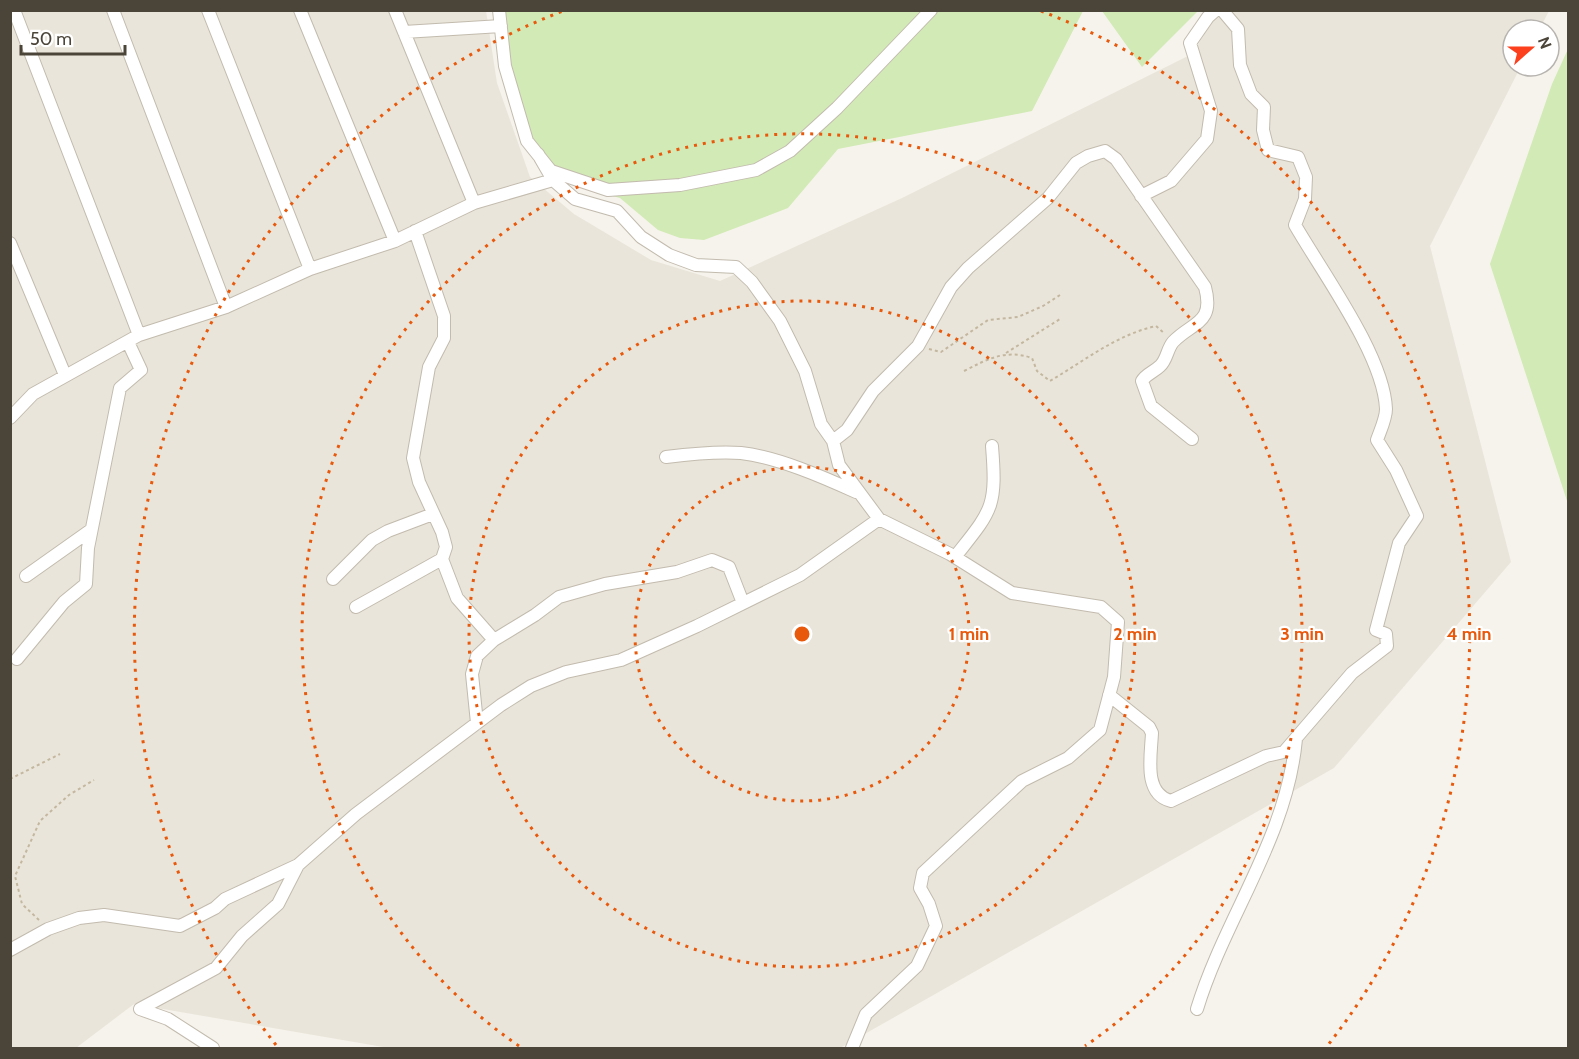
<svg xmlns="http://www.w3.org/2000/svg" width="1579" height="1059" font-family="Cabin,sans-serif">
<rect width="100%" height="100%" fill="#f6f3ec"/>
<path fill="#eae5da" d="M10,11h476l11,72 33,94 44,37 77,46 69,21 182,-83 290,-144 27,-43h330l-10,19h-26v36h8l-91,180 81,316 -177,206 -494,280h-451l-255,-44 -58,44h-65z"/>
<path fill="#d2eab5" d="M499,11h584l-51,100 -194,38 -50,59 -84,32 -24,-2 -22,-8 -38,-32 -36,-10 -33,-18 -24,-29z
M1102,11h96l-56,56z
M1568,49v455l-78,-240 62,-180z"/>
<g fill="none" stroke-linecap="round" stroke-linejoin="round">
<g stroke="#c2bbae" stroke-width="14">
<path id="minor" d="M14,10l125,325
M113,10l113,297
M208,10l102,259
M300,10l95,231
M395,10l79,193
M499,10l6,56 22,75 24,30 57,19 72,-5 76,-15 34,-19 47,-43 94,-98
M404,32l97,-6
M538,154l15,26 22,19 42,12 24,26 28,18 27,10 40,2 16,15 28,39 25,50 16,53 12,17 6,24 40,54 71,35 62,39 89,14 17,15 -4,55 -14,53 -32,28 -46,23 -99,92 -3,15 9,16 7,22 -19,40 -51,48 -14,34
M1141,196l30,-15 36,-42 4,-28 -21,-68 18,-26 8,-7
M415,231l29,85v22l-15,29 -16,91 6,24 23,50 4,15 -4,12 15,39 37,42
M10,243l55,132
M10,418l23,-24 106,-59 87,-28 84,-38 85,-28 79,-38 79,-23
M833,441l14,-11 26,-39 45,-45 33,-59 17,-19 80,-70 28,-35 12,-7 17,-5 11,8 89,128c10,37 -13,35 -32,55 -6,7 -6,18 -13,24 -6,6 -14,8 -18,15l9,25 41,33
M666,457c24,-3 50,-6 75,-4 36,4 82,24 115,39
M955,557c37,-47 42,-49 37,-111
M26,576l65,-46
M333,579l39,-39 16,-9 45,-17
M356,607l86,-48
M17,659l47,-57 22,-18 2,-36 32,-160 21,-18 -13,-28
M1109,695l40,32 3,6c-1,23 -9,61 19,68l95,-45 18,-4 68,-79 35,-27 -1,-12 -10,-4 23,-87 18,-27 -21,-46 -19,-30c3,-9 9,-21 9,-31 -2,-53 -64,-137 -91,-184l10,-26 1,-22 -8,-20 -30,-7 -5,-20 1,-23 -13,-13 -11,-29 -2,-36 -16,-19
M477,723l-5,-49 5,-18 17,-16 41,-25 24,-18 46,-13 72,-12 35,-12 17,7 14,36
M10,950l38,-21 31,-11 25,-3 76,11 35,-18 10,-9 73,-34
M1197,1009c28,-92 90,-171 99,-270
M213,1048l-45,-29 -28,-10 76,-41 26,-32 36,-32 20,-39 58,-51 145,-109 30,-19 35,-14 55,-12 76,-34 103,-51 79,-56"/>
</g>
<path stroke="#c4b79f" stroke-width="2" stroke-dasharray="3 3" stroke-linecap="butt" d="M929,349l12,3 47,-32 30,-3 25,-11 17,-11
M1006,353l54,-34
M964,371c24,-12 41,-22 68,-13l5,13 13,10c34,-20 66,-46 106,-55l9,8
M10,779l50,-25
M39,920l-17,-16 -7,-28 25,-55 29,-26 25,-15"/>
<use href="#minor" stroke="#fff" stroke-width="12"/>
</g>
<g fill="none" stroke="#e8590c" stroke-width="3" stroke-dasharray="3 6">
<circle cx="802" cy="634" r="167"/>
<circle cx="802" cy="634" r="333"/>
<path d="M519 1046A500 500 0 1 1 1085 1046"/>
<path d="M276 1045A667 667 0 0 1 563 11M1041 11A667 667 0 0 1 1328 1045"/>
</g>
<circle cx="802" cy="634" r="9" fill="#e8590c" stroke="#fff" stroke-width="3"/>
<g font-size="18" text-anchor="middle" font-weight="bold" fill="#e8590c" stroke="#fff" stroke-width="4.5" stroke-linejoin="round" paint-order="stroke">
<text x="969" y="640">1 min</text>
<text x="1135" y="640">2 min</text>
<text x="1302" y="640">3 min</text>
<text x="1469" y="640">4 min</text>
</g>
<rect width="1579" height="1059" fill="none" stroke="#4b4439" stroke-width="24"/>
<g transform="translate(1531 48) rotate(69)"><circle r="28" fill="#ffffff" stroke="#b7b4b0" stroke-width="1.5"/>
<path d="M0-4.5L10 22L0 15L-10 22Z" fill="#fc3f1d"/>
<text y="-9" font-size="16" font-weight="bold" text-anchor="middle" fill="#4b4439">N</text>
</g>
<path d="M21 45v9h104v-9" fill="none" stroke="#4b4439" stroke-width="3"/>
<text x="30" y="45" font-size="18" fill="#4b4439" stroke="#ffffff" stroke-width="4.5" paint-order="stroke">50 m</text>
</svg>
